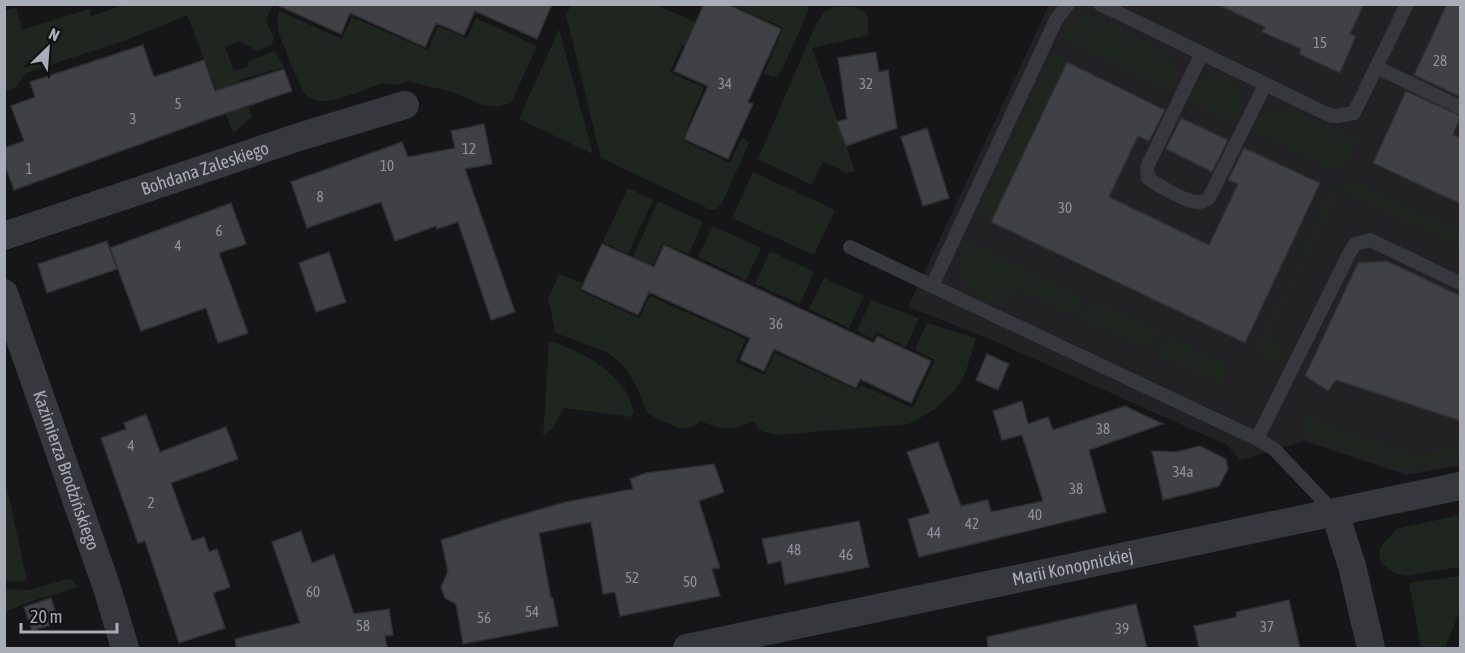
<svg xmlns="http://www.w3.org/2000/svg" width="1465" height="653" font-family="'Asap Condensed',sans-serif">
<rect width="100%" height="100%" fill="#161618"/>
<path fill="#222225" d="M1137,4l5,3 1,-3 317,1v460l-53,10 -102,-34 -65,19 -13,-15 -244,-109 -75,-29 141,-302z"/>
<path fill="#1e261f" d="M124,5h148l-6,16 8,17 -2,7 -15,6 -17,-10 -15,6 9,24 15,-5 -2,-4 27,-11 10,16 -45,13 13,38c-11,5 -10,10 -19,15l-46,-118 -58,24 -103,34 -10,14 -11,4v-81l11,-2 6,22 67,-21 2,7z
M571,5h85l60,26 -11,25 -23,-11 -12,27 34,16 -22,52 48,23 12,-26 7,6 -28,62 -5,4h-7l-108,-51 -35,-143z
M733,5h75v6l-26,59 -5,6 -5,1 -8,-4 19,-45z
M834,7h20l11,5 3,6v17l-56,13 43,123 -8,2 -24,-12 -11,24 -54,-26 58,-135 9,-13z
M279,11l63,28 10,-22 76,33 10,-24 29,12 9,-20 61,28 -26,57 -14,4 -18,-3 -23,-11 -49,-12c-12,8 -19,0 -30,4 -19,6 -59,28 -73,7 -7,-11 -12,-26 -17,-38 -6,-17 -13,-26 -8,-43z
M1093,15l76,37c6,15 7,24 1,38l-108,-51c8,-16 14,-22 31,-24z
M559,29l34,125 -74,-35z
M1053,55l14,7 -75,157 -14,-6z
M1214,75c32,5 34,21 21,47l-48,-23c6,-14 12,-20 27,-24z
M1276,109l22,3 59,26 -13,27 -13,3 -80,-39 8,-11z
M753,172l82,38 -21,45 -82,-37z
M1356,183l104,50v13l-120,-58 -72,146 16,24 -5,10 -23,-20 77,-160z
M628,188l25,12 -25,54 -25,-12z
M658,201l45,21 -14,32 -26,-11 -10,22 -20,-8z
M713,226l48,22 -15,32 -48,-23z
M966,241l117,56 -8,18 -56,-26 -20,17c-32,-15 -52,-27 -33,-65z
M770,251l44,21 -14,32 -45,-20z
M559,274l23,9 -3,7 60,28 11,-22 96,43 -10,23 28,13 11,-22 82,37 4,-5 52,23 22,-48 -20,-10 12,-27 49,15 -11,36 -11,17 -19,18 -26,15 -132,11 -16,-4 -8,-10c-21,10 -31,9 -53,0l-7,6 -14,1 -22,-9 -11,-8 -10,-26 -14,-21 -14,-11 -52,-20 -8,-34z
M824,278l40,18 -15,32 -40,-19z
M871,300l48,18 -13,29 -30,-15 -3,7 -16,-8z
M1091,301l66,31 -8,17 -67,-31z
M1164,336l64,31 -8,19 -7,-8 -56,-25z
M549,341c27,8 58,24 75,48 5,6 7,15 10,22l-3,6 -67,-9 -12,20 -9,8z
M1304,417l108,39 32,-4 13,-10 3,-6v22l-56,10 -18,-4 -82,-30z
M5,479l22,101 -7,2 -15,-1z
M1460,515v52l-55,9 -10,-3 -13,-9 -3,-6 1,-10 16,-19z
M1460,576v34l-15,38h-24l-12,-65z
M67,579l5,1 6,7 -46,14 -27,11v-23l25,1z"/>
<path fill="#404145" stroke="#303034" stroke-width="1.5" d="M275,4h277l-15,35 -62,-28 -11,24 -28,-12 -11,24 -75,-34 -9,21z
M704,4h23l54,25 -33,73 5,2 -25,55 -44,-20 24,-53 -34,-15z
M1217,4h147l-14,30 6,2 -16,37 -41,-19 2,-5 -39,-17 3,-5z
M1447,4h14v93l-47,-22z
M143,45l11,32 50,-17 11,31 69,-22 8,22 -83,28 -195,71 -10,-28v-14l20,-7 -13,-35 24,-9 -5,-15z
M876,52l3,20 9,-2 9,58 -51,18 -9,-24 10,-3 -9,-61z
M1067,62l98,48 -16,31 -11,-5 -29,61 100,48 29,-61 -10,-4 16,-32 76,35 -75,160 -254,-121z
M1406,91l55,25 -8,19 8,3v66l-88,-41z
M1181,118l47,22 -16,32 -46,-23z
M484,124l8,40 -27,5 50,143 -24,8 -33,-98 -21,7 -1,-3 -41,15 -14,-39 -74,26 -16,-46 111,-40 6,15 47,-9 -4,-17z
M927,128l22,70 -26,8 -22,-69z
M231,203l15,41 -27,9 29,80 -30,10 -12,-35 -65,23 -31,-83z
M107,241l10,28 -70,24 -9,-29z
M602,244l52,23 10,-22 210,98 3,-7 54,25 -20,42 -51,-24 -4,9 -82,-39 -10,22 -24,-11 10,-22 -101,-46 -11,23 -57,-26z
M329,252l17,50 -30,10 -17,-49z
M1387,261l74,35v125l-125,-41 -8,11 -23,-15 53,-113z
M987,354l22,10 -11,26 -22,-10z
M1022,401l6,23 20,-7 5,13 72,-24 38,18 -74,26 17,62 -187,45 -11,-38 22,-6 -23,-61 31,-10 23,64 27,-6 3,12 52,-11 -21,-66 -20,5 -9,-29z
M146,414l14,38 66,-25 12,32 -67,24 21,58 12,-4 5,15 8,-3 13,38 -17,6 12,35 -46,15 -34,-102 -7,2 -37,-105 25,-9 -2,-6z
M1200,446l26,13 2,10 -9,17 -56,14 -11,-49 24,1z
M714,464l10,28 -25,9 21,67 -8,1 8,27 -100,20 -5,-24 -12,2 -12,-72 -52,11 12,65h2l5,28 -95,18 -7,-40 -11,-6 -4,-11 7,-16 -7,-31 65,-21 60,-17 67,-13 -3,-10 16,-6z
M859,521l10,46 -84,17 -4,-23 -13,3 -6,-25z
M301,531l11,32 22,-9 20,60 35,-5 4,26 -8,1 2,12h-151l-1,-9 65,-16 -28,-81z
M51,598l8,24 -27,9 -8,-24z
M1289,600l11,48h-101l-5,-22 43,-9 -1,-5z
M1136,604l11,44h-159l-1,-11z"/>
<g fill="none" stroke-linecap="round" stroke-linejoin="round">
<path stroke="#37383d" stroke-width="14" d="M1068,4l-12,16 -124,266 325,153 17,10 61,64
M1100,4l229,111 8,1 17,-3 53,-109
M1202,53l-55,114 1,11c9,7 41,26 52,24 4,0 6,-3 9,-4l56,-113
M1376,67l84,40
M850,247l82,39
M1257,439l93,-187 5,-8 15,-4 90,43"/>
<g stroke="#37383d" stroke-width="28">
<path id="s1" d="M4,236l298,-100 103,-31"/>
<path id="s2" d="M4,293l103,295 18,60"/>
<path d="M1335,513l17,53 19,82"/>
<path id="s3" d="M687,648l773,-162"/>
</g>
</g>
<g text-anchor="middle" stroke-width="6" stroke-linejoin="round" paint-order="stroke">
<g font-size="15" fill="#8e929b">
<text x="1320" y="48">15</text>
<text x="1440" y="66">28</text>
<text x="725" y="89">34</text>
<text x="866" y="89">32</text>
<text x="178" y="109">5</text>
<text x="133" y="124">3</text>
<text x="469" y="154">12</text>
<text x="387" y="171">10</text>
<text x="29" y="174">1</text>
<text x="320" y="202">8</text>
<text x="1065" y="213">30</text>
<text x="219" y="236">6</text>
<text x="178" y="251">4</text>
<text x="776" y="329">36</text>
<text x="1103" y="434">38</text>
<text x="131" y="451">4</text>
<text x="1183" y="477">34a</text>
<text x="1076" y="494">38</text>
<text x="151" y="508">2</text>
<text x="1035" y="520">40</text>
<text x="972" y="529">42</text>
<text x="934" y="538">44</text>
<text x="794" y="555">48</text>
<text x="846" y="560">46</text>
<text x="632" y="583">52</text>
<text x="690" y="587">50</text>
<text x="313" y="597">60</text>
<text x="532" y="617">54</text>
<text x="484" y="623">56</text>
<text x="363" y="631">58</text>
<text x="1267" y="632">37</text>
<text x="1122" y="634">39</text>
</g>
<g font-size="18" fill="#a8adb8" stroke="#111113">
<text dy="6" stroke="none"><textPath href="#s1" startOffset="212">Bohdana Zaleskiego</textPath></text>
<text dy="6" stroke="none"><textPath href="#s2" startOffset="188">Kazimierza Brodzińskiego</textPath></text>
<text dy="6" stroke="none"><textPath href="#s3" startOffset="394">Marii Konopnickiej</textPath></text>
</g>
</g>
<rect width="1465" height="653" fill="none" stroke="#a8adb8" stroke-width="12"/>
<g transform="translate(48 48) rotate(25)" stroke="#111113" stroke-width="4.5" paint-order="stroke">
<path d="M0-4.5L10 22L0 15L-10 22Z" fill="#a8adb8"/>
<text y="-9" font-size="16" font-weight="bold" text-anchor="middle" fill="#a8adb8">N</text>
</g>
<path d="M21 623v9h96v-9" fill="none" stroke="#a8adb8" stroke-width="3"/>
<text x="30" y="623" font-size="18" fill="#a8adb8" stroke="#111113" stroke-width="4.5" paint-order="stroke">20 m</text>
</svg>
